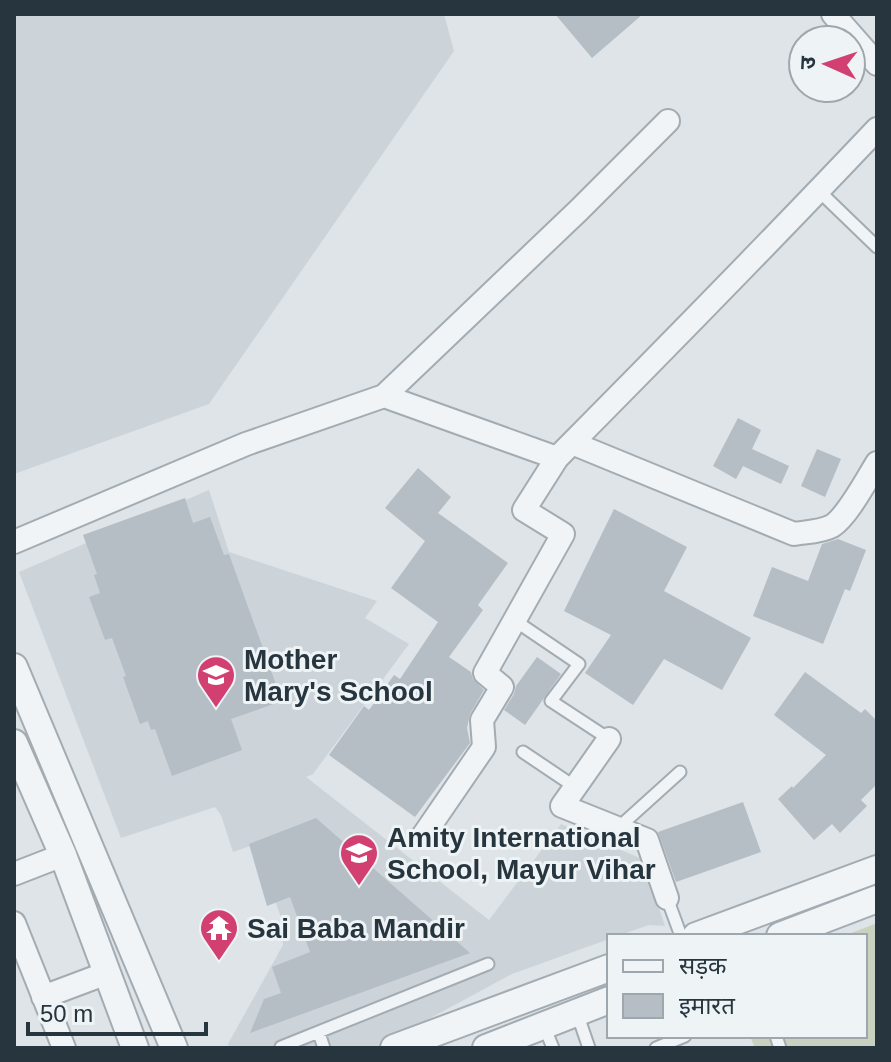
<svg xmlns="http://www.w3.org/2000/svg" width="891" height="1062" font-family="Arial,'Noto Sans Devanagari',sans-serif">
<rect width="100%" height="100%" fill="#dee4e8"/>
<path fill="#ccd4da" d="M14,14h430l10,37 -245,353 -195,70z
M209,490l20,62 148,49 -12,17 44,26 -96,130 -7,3 183,143 72,-96 81,35 23,67 -16,-1 -32,11h-8v3l-97,35 -137,74h-146l-1,-4 55,-99 -3,-30 -24,-71 -23,8 -12,-37 -6,-8 -94,31 -102,-266z"/>
<path fill="#c8d2bf" d="M877,923v125h-122l-5,-12h115v-100h-21z"/>
<path fill="#b5bec5" d="M555,14h88l-51,44z
M738,418l23,12 -9,19 37,17 -8,18 -38,-18 -7,13 -23,-13z
M817,449l24,10 -16,38 -24,-11z
M418,468l33,29 -13,16 70,50 -30,42 5,5 -34,47 22,15 2,7 11,11 -14,24 -3,14 3,15 -55,74 -86,-62 35,-49 5,4 25,-35 6,4 38,-57 -47,-34 34,-47 -40,-33z
M185,498l8,25 17,-6 14,38 5,-1 53,147 -51,18 11,31 -70,26 -17,-47 -4,1 -3,-9 -8,3 -17,-47 3,-1 -14,-38 -7,2 -16,-43 11,-4 -6,-18 3,-1 -14,-39z
M614,509l73,38 -23,44 87,47 -29,52 -58,-31 -31,46 -48,-32 26,-38 -47,-24z
M838,539l28,11 -16,41 -5,-2 -22,55 -70,-28 19,-49 36,14 14,-37z
M537,657l24,17 -36,51 -21,-15 10,-16 2,-8z
M805,672l56,41 4,-4 12,12v63l-16,16 6,6 -27,27 -8,-9 -18,16 -36,-41 14,-13 1,2 33,-33 -52,-40z
M743,802l18,50 -85,30 -18,-50z
M316,818l154,135 -220,80 14,-34 17,-6 -9,-26 38,-15 -20,-55 -23,9 -18,-62z"/>
<g fill="none" stroke-linecap="round" stroke-linejoin="round">
<g stroke="#a3acb2" stroke-width="15">
<path id="service" d="M819,191l58,56
M514,620l65,44 -28,37 58,38
M523,752l52,35
M618,828l62,-56
M667,898l14,38
M577,1013l12,35
M544,1026l9,22
M319,1033l5,15
M776,1036l4,12
M281,1047l207,-83
M656,1048l29,-12"/>
</g>
<g stroke="#a3acb2" stroke-width="26">
<path id="minor" d="M833,14l44,50
M384,396l195,-186 89,-89
M572,443l222,91c12,-2 27,-2 38,-8 15,-9 35,-47 45,-63
M14,542l232,-98 138,-48 173,62c108,-109 215,-218 320,-329
M609,739l-47,67 85,34 20,58
M423,836l61,-89 -2,-27 20,-33 -17,-14 78,-139 -39,-24 33,-52
M14,874l49,-19
M14,923l50,125
M43,997l64,-24"/>
</g>
<g stroke="#a3acb2" stroke-width="30">
<path id="tertiary" d="M14,667l160,381
M14,743l49,112 72,193
M696,936l181,-67
M780,936l97,-37
M394,1048l215,-80
M486,1048l123,-48"/>
</g>
<use href="#service" stroke="#f1f4f6" stroke-width="11"/>
<use href="#minor" stroke="#f1f4f6" stroke-width="22"/>
<use href="#tertiary" stroke="#f1f4f6" stroke-width="26"/>
</g>
<defs>
<g id="school-pin" transform="scale(2)"><path d="M0 17L-7.5 6A9.5 9.5 0 1 1 7.5 6Z" fill="#d14071" stroke="#eef3f6"/><path d="M0-5L7-2L0 1L-7-2ZM-4 1L0 2.5L4 1V4Q0 6-4 4Z" fill="#fff"/></g>
<g id="temple-pin" transform="scale(2)"><path d="M0 17L-7.5 6A9.5 9.5 0 1 1 7.5 6Z" fill="#d14071" stroke="#eef3f6"/><path d="M0-6L5-2H3V0L6.5 2.5H4V6H1.5V3h-3V6H-4V2.5H-6.5L-3 0V-2H-5Z" fill="#fff"/></g>
</defs>
<g fill-rule="evenodd">
<use href="#school-pin" x="216" y="675"/>
<use href="#school-pin" x="359" y="853"/>
<use href="#temple-pin" x="219" y="928"/>
</g>
<g text-anchor="middle" stroke-width="6" stroke-linejoin="round" paint-order="stroke">
<g font-size="28" font-weight="bold" fill="#27353f" stroke="#eef3f6" text-anchor="start">
<text x="244" y="669">Mother<tspan x="244" dy="32">Mary's School</tspan></text>
<text x="387" y="847">Amity International<tspan x="387" dy="32">School, Mayur Vihar</tspan></text>
<text x="247" y="938">Sai Baba Mandir</text>
</g>
</g>
<rect width="891" height="1062" fill="none" stroke="#27353f" stroke-width="32"/>
<rect x="607" y="934" width="260" height="104" fill="#eef3f6" stroke="#9ea7ad" stroke-width="2"/>
<rect x="623" y="960" width="40" height="12" fill="#f1f4f6" stroke="#9ea7ad" stroke-width="2"/>
<text x="679" y="974" font-size="24" fill="#27353f">सड़क</text>
<rect x="623" y="994" width="40" height="24" fill="#b5bec5" stroke="#9ea7ad" stroke-width="2"/>
<text x="679" y="1014" font-size="24" fill="#27353f">इमारत</text>
<g transform="translate(827 64) rotate(273)"><circle r="38" fill="#eef3f6" stroke="#9ea7ad" stroke-width="2"/>
<path d="M0-6L14 30L0 20L-14 30Z" fill="#d14071"/>
<text y="-12" font-size="22" font-weight="bold" text-anchor="middle" fill="#27353f">उ</text>
</g>
<path d="M28 1022v12h178v-12" fill="none" stroke="#27353f" stroke-width="4"/>
<text x="40" y="1022" font-size="24" fill="#27353f" stroke="#eef3f6" stroke-width="6" paint-order="stroke">50 m</text>
</svg>
